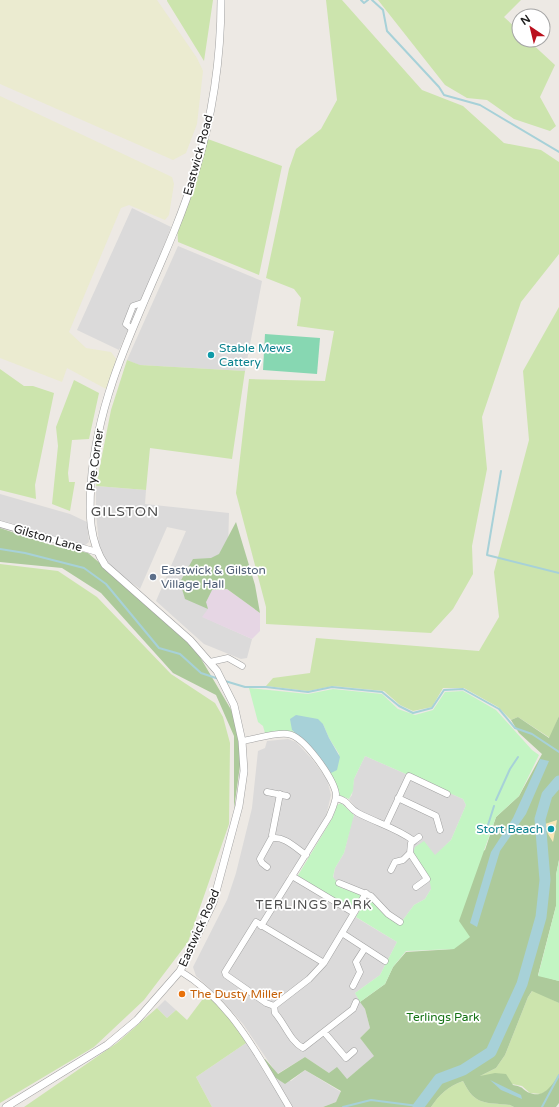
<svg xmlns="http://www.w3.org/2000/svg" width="559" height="1107" font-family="'Varela Round',sans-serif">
<rect width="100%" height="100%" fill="#ede9e4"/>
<path fill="#dbdada" d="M132,208l39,19 -10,28 -42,95 -42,-20z
M178,246l84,35 -17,90 -106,-6 -12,-5z
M96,486l50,4 -1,14 84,9 -2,76 -24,28 49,22 -5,19 -6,1 -37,-15 -48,-43 30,-70 -19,-4 -27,62 -23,-17 -11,-12 -7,-16 -3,-31z
M0,494l70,20 17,8 2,20 -5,4 -84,-23z
M288,739l8,3 16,17 15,20 4,16 -5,21 -28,46 -11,14 110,66 -17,33 -25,18 10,16 5,19 -10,10 15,18 -28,23 -18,-6 -24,-16 -28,17 -34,-50 -24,-27 -23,-21 -3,-9 34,-67 9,-27 16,-65 6,-57 7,-3 2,-7z
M365,756l98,43 3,6 -15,35 -16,16 -16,7 12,17v9l-6,10 -11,6 -14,19 -17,-10 -16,-14 -2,1 -4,-2 -6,-7 -14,-4 -8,-9 2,-11 9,-15 8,-33 5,-11 -8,-10 3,-4 2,-16z
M165,1000l11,10 -9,8 -10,-10z
M249,1041l24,35 18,5 14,-11 36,22 -5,10 -13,5h-111l-16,-30z"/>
<path fill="#e6d6e4" d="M227,589l33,24v18l-8,8 -50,-22 6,-8 -2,-6 6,-13z"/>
<path fill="#ebebd0" d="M0,0h157l40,58 6,13 -6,53 -11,29 -13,7 -173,-76z
M0,96l172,81 2,7 -5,31 -4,5 -36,-15 -8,3 -52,124 17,16 25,4 6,8 -11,29 -39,-21 -5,14 -62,-24z"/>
<path fill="#cce4ad" d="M167,0h46l-9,61 -37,-60z
M326,0h16l80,90 41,16 41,37 37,7 18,12v92l-38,48 -39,115 5,52 -15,77 1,28 -20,35 -22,24 -165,-9v-17l-30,-114 13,-114 76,2 9,-50 -37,-5 4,-28 -7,-9 -28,-11 23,-109 7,-20 25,-20 16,-29z
M378,0h143l-17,17 15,14v9h9l27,25 -15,32 16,29 -6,5 -36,-12 -27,-19 -20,-2 -22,-13z
M205,138l77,28 -23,109 -81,-33 -1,-18z
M559,307v409l-9,22 -32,-21 -7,3 -13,-13 -34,-19h-21l-11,19 -19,4 -13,-6 -16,-14 -51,-5 -25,5 -42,-5 7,-8 37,-5 6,-35 163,13 20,-34 -5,-45 35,-132 -6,-69z
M127,360l13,5 105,6 -13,88 -82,-11 -4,42 -50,-4 15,-76z
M0,369l24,17h9l21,7 -19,92 1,14 -36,-9z
M74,380l25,13 -10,46 -17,1 -4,33 1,9h6l-5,29 -18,-7 6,-58 -2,-19z
M0,564l58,7 39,26 74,77 44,29 8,14 7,26 -1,81 -41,118 -44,58 -50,47 -94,56z
M533,990l26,13v71l-9,15 -9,5 -11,-1 -8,-7 -44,-9 18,-9 9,-13 23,-58z
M208,992l41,49 -53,36 16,30h-188l93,-64 40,-35 10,10 9,-8 11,10z
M463,1081c12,25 22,21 47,24l4,2h-83c9,-13 16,-20 32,-26z"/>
<path fill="#adca9b" d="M236,522l19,63 5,28 -33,-24 -15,1 -6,12 2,7 -23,-10 -5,-17 13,-23 18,-1 8,-4z
M0,528l48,16 40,9 102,87 43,73 9,38 -8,58v-73l-18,-41 -43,-22 -72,-80 -39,-25 -62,-6z
M559,716v144l-3,15v31l-18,69 21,6v22l-27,-12 -4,6 -23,58 -9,13 -16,8 15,-3 11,1 7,11c12,2 9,5 17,8 14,6 23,-9 29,-19v29l-3,4h-42l-4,-2c-25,-3 -35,1 -47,-24 -16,6 -23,13 -32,26h-108l13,-5 5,-11 -36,-21 -20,14 -12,-8 -12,-14 4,-3 13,15 27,-17 24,16 8,-6 10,12 27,-23 -14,-18 10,-10 -5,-19 -5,-7 25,-18 8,-17 13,-15 48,-3 14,-91 17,-8 11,-33 23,-21 23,-42 -23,-21 -8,-13 7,-3 31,21z"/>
<path fill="#f9e6b6" d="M557,820l-4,22 -5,-8 -3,-10z"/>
<path fill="#c3f5c3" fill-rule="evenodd" d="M249,688l59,6 25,-5 49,5 16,15 17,6 18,-5 12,-18 18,-1 33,19 36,40 7,5 -20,41 -23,21 -37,104 11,16 -16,12 -48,2 -13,16 -8,17 -25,18 -5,-9 25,-18 17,-33 -41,-25 9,-16 6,-1 12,13 17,11 14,-19 11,-6 6,-10 -2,-13 -16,-22 2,-7 9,-6 11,14 16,-15 15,-35 -3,-6 -98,-43 -11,23 -1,12 -4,8 -10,-4 -4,-11 -39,-49 -8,-4 -23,2 -2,-7 -5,-4zM323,724l6,14 10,16 -8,19 -18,-23 -21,-20z
M341,803l13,12 -10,38 -9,15 -2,9 8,11 20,6v5l-2,-1 -8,12 -54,-33 36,-60 4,-12z
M559,860v121l-21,-5 18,-70v-31z"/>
<path fill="#87d7b2" d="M265,334l55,4 -3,36 -54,-4z"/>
<path fill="#a7d1d8" d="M296,715l22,4 5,5 6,14 11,19 -3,13 -6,3 -18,-23 -21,-20 -2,-11z
M540,759l9,2 -23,53 -26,37 -23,76 -7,-4 21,-71 22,-34z
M490,1080l31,15 1,4 -21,-9z"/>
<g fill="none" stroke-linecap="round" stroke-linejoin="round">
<path stroke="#a7d1d8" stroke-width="2" d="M361,0l3,3 4,-3
M372,0l11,10 4,21 52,56 5,8 36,10 79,47
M501,471l-14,84 72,18
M0,549l25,4 59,15 22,16 53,64 21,6 21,19 18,6
M225,681l20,6h21l42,5 24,-5 50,5 17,14 14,7 19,-5 12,-18 19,-1 36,20 16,19 17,6 27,18
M496,800l14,-31 8,-12
M488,825l6,-19
M343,1107l28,-7 47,6
M542,1107l17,-32"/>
<path stroke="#a7d1d8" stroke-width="11" d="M418,1107l21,-28 24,-9 28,-18 31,-68 19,-67 4,-37 -5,-61 7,-24 12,-14"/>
<g stroke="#a1a1a1" stroke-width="7">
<path id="minor" d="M132,329l-6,-5 7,-18 9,-3
M0,524l97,28
M210,662l18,-4 14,8
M242,741c13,-2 34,-9 46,-7 16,2 46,45 48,60 0,8 -4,16 -7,23l-68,109
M267,792l20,4
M336,798c14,3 11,9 22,15 19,10 39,15 56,28
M398,798l38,18 4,14
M386,825l23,-49 38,18
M274,838l-2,-3 8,-41
M410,853l1,-10 8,-6
M267,867l-5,-4 -2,-4 11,-20c11,-5 26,10 35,16
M391,870l4,-8 8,-2 7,-7 17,26 -11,8
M292,876l62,37
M339,883l32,13 17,18 12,8
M342,933l43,28
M324,963l-68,-41 -31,50 1,3 40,28 8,3 35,-27 15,-16 42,-70
M180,971c52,31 79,86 109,136
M353,986l7,-14 -4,-10 9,-14
M274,1006l1,7c10,11 15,28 28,35l50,-39 3,-7
M324,1032l22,26 8,-7"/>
</g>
<g stroke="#a1a1a1" stroke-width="8">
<path id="tertiary" d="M6,1107l101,-62 30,-25 43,-49 33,-68 26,-97 5,-35 -2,-30 -8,-36 -17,-34 -27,-31 -85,-75c-16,-24 -16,-52 -14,-81 8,-114 72,-206 104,-311 17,-55 26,-116 26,-173"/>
</g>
<use href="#minor" stroke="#fff" stroke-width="6"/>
<use href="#tertiary" stroke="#fff" stroke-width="7"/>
</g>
<g fill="#0f9aa8" stroke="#fff" stroke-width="1.5">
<circle cx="211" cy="355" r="4"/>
<circle cx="551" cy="829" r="4"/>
</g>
<circle fill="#5c6f8a" stroke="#fff" stroke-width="1.5" cx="153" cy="577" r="4"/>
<circle fill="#e8710a" stroke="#fff" stroke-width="1.5" cx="182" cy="994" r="4"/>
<g text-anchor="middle" stroke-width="3.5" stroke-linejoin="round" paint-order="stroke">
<g font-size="12" fill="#1d1d1d" stroke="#fff">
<text transform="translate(198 155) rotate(-75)" y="4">Eastwick Road</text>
<text transform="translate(95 460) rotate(-82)" y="4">Pye Corner</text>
<text transform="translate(48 538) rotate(16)" y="4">Gilston Lane</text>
<text transform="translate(199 928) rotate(-66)" y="4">Eastwick Road</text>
</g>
<g font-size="12" fill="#0d838f" stroke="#fff" text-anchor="start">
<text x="219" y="352">Stable Mews<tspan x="219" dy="14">Cattery</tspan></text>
<text x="543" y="833" text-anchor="end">Stort Beach</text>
</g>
<g font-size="12" fill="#4e5e75" stroke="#fff" text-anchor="start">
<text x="161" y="574">Eastwick &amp; Gilston<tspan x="161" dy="14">Village Hall</tspan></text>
</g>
<g font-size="12" fill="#c56008" stroke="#fff" text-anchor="start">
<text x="190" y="998">The Dusty Miller</text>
</g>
<g font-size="12" fill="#147214" stroke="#fff">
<text x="443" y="1021">Terlings Park</text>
</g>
<g font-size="13" letter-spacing="1" fill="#505050" stroke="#fff">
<text x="314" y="909">TERLINGS PARK</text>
</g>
<g font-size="14" letter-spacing="1" fill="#505050" stroke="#fff">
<text x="125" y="516">GILSTON</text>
</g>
</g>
<g transform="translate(531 28) rotate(325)"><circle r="19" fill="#ffffff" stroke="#a5a5a5"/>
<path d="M0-3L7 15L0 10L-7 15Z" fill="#ba101d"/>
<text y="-6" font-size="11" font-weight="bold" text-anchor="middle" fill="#1d1d1d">N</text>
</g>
</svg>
